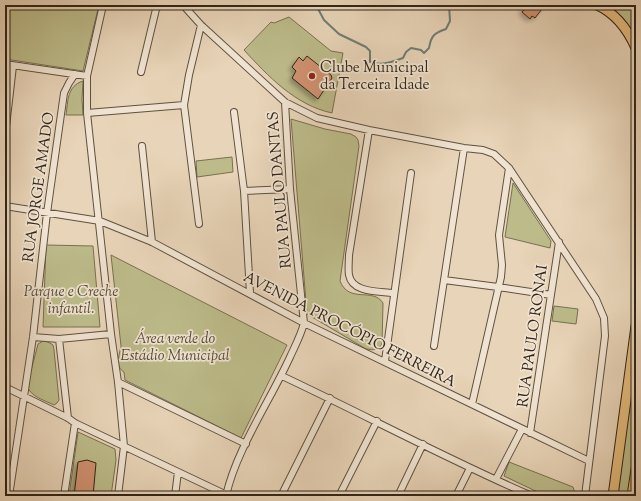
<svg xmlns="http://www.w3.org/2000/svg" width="641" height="501" font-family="'Sorts Mill Goudy',serif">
<defs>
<filter id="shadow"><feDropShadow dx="-3" dy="3" stdDeviation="2" flood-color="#0004"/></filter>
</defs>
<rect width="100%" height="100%" fill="#e8d4b8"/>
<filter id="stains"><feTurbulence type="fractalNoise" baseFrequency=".005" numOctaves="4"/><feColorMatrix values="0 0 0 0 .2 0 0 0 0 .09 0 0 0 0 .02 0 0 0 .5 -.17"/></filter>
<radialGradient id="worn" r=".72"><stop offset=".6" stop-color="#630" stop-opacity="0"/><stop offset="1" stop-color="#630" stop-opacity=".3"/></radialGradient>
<path fill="#bdbb8a" stroke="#777052" d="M5,5h94l-16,66 -78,-12z
M605,5h31v34z
M289,17l42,34 12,2 -11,60c-37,-8 -64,-37 -88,-63l27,-28 3,1z
M83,81l-1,18 1,16h-17c2,-14 1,-29 17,-34z
M291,119l34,10 26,5 5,3 2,3 1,6 -19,135c9,23 33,6 43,22l-1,41c-4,7 -8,6 -16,5l-59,-35z
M232,157l1,15 -36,5 -1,-16z
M513,183l38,58 -1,7 -45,-11z
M46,245l47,1 7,81h-57z
M111,255l176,90 -46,93 -116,-58 -1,-8c-9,-5 -5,-17 -3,-26z
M554,306l24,3 -2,15 -24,-3z
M43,341l5,1 5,3 1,5 5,50 -2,3 -3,2c-10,-5 -23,-8 -27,-19l11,-42z
M636,356v89l-7,51h-12z
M78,432l37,17 1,11 -5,36h-42z
M509,462l64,25 3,9h-30l-42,-20z"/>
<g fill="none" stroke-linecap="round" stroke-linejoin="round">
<path stroke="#6e7d75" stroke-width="2" d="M316,5l8,15 15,14 27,13 4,4v11c12,4 21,0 33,-4l3,-6 5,-4 10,2 3,3 5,-5c2,-12 5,-15 17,-19l4,-8 -1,-16"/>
</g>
<path fill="#d0916f" stroke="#312519" filter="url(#shadow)" d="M525,5h20l-10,13 -3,-2 -2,3 -8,-7 2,-2 -2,-2z
M307,56l24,19 1,3 -14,21 -26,-21 4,-7 -4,-4 7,-10 4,4z
M87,460l9,3 -3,33h-19l4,-34z"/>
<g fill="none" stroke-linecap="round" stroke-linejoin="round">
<g stroke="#5f5141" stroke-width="8">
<path id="minor" d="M103,5l-16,71v37l24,221 7,48 6,64 -6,50
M183,5l18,20 84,77 32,16 52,12 95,18 19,2 11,4 15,14 87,131 8,19 1,18 -20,160
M5,64l82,12
M141,72l16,-67
M234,112l10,79 6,102
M87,113l97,-8
M369,130l-20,125c0,6 -1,14 0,20 3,18 30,16 44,18
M5,135l8,-69
M142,146l10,96
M244,191l46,-2
M5,206l95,15 52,21 152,81 285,138
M199,224l-15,-119 5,-30 12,-50
M444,280l54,7 53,8
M33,337l26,2 52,-5
M59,339l9,79
M434,346l30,-198
M385,361l26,-188
M282,376c83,39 165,83 250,120
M118,382l128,62
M5,387l63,31 7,5 154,73
M472,404l29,-127 1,-12 -3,-30 10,-67
M530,433l29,-191
M496,479l26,-50
M9,496l24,-159 14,-124 17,-120 5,-10 6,-9
M64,496l11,-73
M175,496l3,-24
M226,496c10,-46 44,-95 64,-139 5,-11 11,-22 14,-34l-14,-134 -5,-87
M281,496l49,-98
M339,496l38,-75
M398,496l25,-52
M456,496l14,-28"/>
</g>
<g stroke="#312519" stroke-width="11">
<path id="highway" d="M597,5c18,8 31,25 39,43
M613,496l23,-170
M632,496l4,-27"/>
</g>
<use href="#minor" stroke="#f0e3d1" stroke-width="6"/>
<use href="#highway" stroke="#e4ba7c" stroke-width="9"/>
</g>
<circle fill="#8f2418" stroke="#f0e3d1" stroke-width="1.5" cx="312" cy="76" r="4"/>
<g text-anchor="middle" stroke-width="3.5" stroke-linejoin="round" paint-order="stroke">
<g font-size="15" fill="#312519" stroke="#f0e3d1" text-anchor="start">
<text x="320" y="72">Clube Municipal<tspan x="320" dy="17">da Terceira Idade</tspan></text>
</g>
<g font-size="15" fill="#312519" stroke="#f0e3d1">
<text transform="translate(38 187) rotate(-82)" y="5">RUA JORGE AMADO</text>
<text transform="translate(279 190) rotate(-95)" y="5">RUA PAULO DANTAS</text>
<text transform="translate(350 329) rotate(27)" y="5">AVENIDA PROCÓPIO FERREIRA</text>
<text transform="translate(532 336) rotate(-82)" y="5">RUA PAULO RONAI</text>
</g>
<g font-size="15" font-style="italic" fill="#544a35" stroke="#f0e3d1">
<text x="71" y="296">Parque e Creche<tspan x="71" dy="17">infantil.</tspan></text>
<text x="175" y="343">Área verde do<tspan x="175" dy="17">Estádio Municipal</tspan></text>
</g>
</g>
<rect width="641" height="501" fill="none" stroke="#e8d4b8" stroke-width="20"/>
<rect x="6" y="6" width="629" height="489" fill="none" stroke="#312519" stroke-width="2"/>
<rect x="10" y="10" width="621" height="481" fill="none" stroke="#312519"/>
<rect width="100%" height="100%" filter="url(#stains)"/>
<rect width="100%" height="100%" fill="url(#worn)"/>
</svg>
